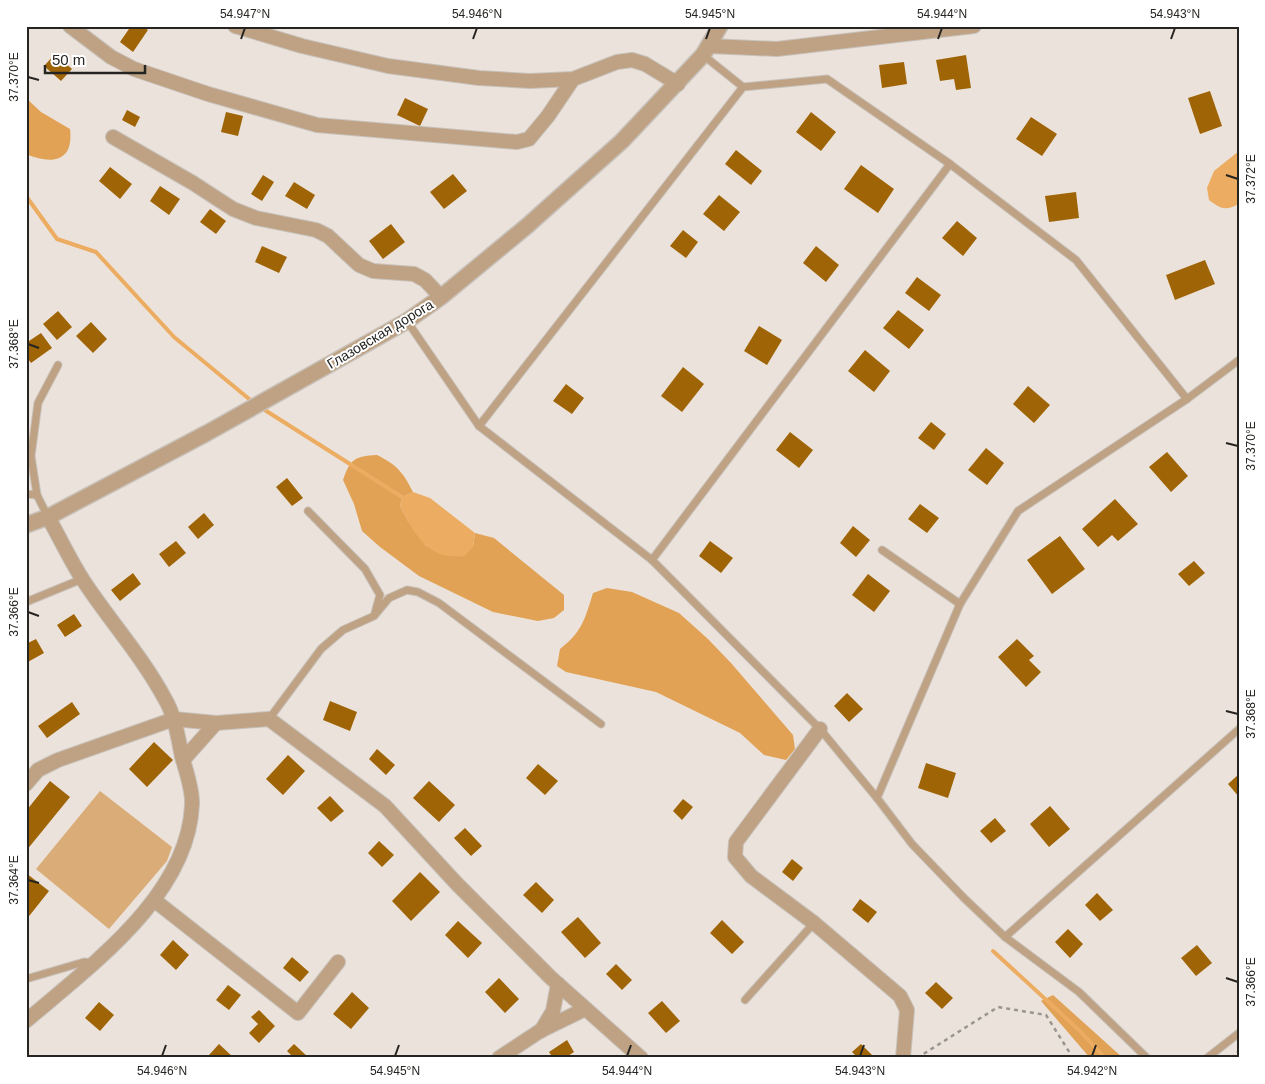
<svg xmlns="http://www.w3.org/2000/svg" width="1265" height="1084" viewBox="0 0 1265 1084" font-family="Helvetica,sans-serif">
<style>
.green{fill:#daac78}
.forest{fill:#e1a256}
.water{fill:#ecac61}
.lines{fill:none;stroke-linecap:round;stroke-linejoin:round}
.stream{stroke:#ecac61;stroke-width:4}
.building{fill:#9f6406}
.service-casing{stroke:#c8c1ba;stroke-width:9}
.minor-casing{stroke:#c8c1ba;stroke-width:16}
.tertiary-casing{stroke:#c8c1ba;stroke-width:18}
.path{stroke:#9a958f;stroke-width:2.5;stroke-dasharray:4 4;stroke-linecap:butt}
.service{stroke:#bea283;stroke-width:7}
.minor{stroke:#bea283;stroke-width:14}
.tertiary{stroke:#bea283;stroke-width:15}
.ticks{fill:none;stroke:#262421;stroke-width:2}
.labels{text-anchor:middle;stroke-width:4;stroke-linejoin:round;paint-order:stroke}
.street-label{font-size:14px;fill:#262421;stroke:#fff}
.neatline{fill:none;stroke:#262421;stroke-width:2}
.ticks-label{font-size:12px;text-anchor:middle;fill:#262421}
</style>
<rect width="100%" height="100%" fill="#ebe3db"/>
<path class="green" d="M 100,791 L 172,847 L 167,861 L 109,929 L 36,869 Z"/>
<g class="forest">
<path d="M 26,98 L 41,112 L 70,129 C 74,162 52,165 26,154 Z"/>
<path d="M 377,455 C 397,465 403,472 413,492 L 402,497 L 400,506 L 408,521 L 426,546 L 473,547 L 475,533 L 494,538 L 564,595 L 564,610 L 554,618 L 538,621 L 493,612 L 419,576 L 380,547 L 362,531 L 354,504 L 343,480 C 350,460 354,456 377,455 Z"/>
<path d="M 607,588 L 632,592 L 679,613 L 708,639 L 731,663 L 793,735 L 795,749 L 786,760 L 764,755 L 740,733 L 656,692 L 566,672 L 557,666 L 560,649 C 582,632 585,619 593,593 Z"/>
<path d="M 1053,995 L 1123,1058 L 1090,1058 L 1041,1001 Z"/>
</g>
<g class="water">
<path d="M 1239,151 L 1239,204 C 1225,211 1221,209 1209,200 L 1207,188 L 1214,171 Z"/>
<path d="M 413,492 L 430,498 L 475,533 L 473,547 L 463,557 C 457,556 449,557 443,555 C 421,549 410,525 400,506 L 402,497 Z"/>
</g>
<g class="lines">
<g class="stream">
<path d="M 26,196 L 57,239 L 96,252 L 174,337 L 254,403"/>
<path d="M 260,407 L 402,497"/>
<path d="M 993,951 L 1080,1031 L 1105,1058"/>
</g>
</g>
<g class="building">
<path d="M 131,26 L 142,26 L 148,30 L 133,52 L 120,42 Z"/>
<path d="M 55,54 L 72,69 L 61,81 L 44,66 Z"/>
<path d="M 966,55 L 971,88 L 956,90 L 954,79 L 940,81 L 936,60 Z"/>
<path d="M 904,62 L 907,84 L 882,88 L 879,65 Z"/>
<path d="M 1210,91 L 1222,126 L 1200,134 L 1188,98 Z"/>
<path d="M 405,98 L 428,109 L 420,126 L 397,115 Z"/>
<path d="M 127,110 L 140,117 L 135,127 L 122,120 Z"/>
<path d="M 226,112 L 243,116 L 238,136 L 221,132 Z"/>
<path d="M 811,112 L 836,132 L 821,151 L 796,132 Z"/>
<path d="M 1031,117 L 1057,134 L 1042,156 L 1016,139 Z"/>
<path d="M 736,150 L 762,171 L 751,185 L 725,164 Z"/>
<path d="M 861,165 L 894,189 L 878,213 L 844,189 Z"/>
<path d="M 110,167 L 132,184 L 120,199 L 99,181 Z"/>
<path d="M 453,174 L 467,191 L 444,209 L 430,192 Z"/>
<path d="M 263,175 L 274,182 L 262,201 L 251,194 Z"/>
<path d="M 294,182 L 315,195 L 307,209 L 285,196 Z"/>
<path d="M 160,186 L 180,199 L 169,215 L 150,201 Z"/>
<path d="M 1076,192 L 1079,218 L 1049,222 L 1045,196 Z"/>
<path d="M 719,195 L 740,212 L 724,231 L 703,214 Z"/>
<path d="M 210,209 L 226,221 L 216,234 L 200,222 Z"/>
<path d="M 957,221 L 977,238 L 963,256 L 942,238 Z"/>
<path d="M 391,224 L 405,242 L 383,259 L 369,241 Z"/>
<path d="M 683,230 L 698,242 L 686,258 L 670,246 Z"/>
<path d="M 262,246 L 287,257 L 279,273 L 255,262 Z"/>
<path d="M 816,246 L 839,265 L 826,282 L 803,263 Z"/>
<path d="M 1205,260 L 1215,284 L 1175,300 L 1166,275 Z"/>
<path d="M 917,277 L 941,295 L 929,311 L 905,293 Z"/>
<path d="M 898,310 L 924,330 L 909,349 L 883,328 Z"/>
<path d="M 58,311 L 72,327 L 57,340 L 43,324 Z"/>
<path d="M 91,322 L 107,339 L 93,353 L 76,336 Z"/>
<path d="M 759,326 L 782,340 L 767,365 L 744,351 Z"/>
<path d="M 41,333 L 52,348 L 31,363 L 26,356 L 26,343 Z"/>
<path d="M 865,350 L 890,371 L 874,392 L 848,371 Z"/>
<path d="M 683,367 L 704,384 L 682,412 L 661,396 Z"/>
<path d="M 566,384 L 584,398 L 572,414 L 553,401 Z"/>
<path d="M 1028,386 L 1050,405 L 1034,423 L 1013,404 Z"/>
<path d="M 931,422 L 946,434 L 934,450 L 918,438 Z"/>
<path d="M 790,432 L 813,450 L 799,468 L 776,450 Z"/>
<path d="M 986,448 L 1004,463 L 987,485 L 968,470 Z"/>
<path d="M 1167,452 L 1188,476 L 1171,492 L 1149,467 Z"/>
<path d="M 287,478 L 303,498 L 292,506 L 276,487 Z"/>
<path d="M 1115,499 L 1138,524 L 1118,541 L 1112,535 L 1098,547 L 1082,529 Z"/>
<path d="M 920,504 L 939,518 L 927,533 L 908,519 Z"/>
<path d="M 204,513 L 214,525 L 198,539 L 188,527 Z"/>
<path d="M 853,526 L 870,540 L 856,557 L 840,543 Z"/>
<path d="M 1060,536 L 1085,569 L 1052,594 L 1027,560 Z"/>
<path d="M 176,541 L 186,553 L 169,567 L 159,554 Z"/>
<path d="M 710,541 L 733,558 L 721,573 L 699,556 Z"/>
<path d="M 1194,561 L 1205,573 L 1189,586 L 1178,574 Z"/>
<path d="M 133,573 L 141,584 L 120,601 L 111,590 Z"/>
<path d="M 868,574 L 890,591 L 874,612 L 852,595 Z"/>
<path d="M 74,614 L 82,626 L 65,637 L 57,625 Z"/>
<path d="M 36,639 L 44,653 L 26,663 L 26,644 Z"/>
<path d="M 1017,639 L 1034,656 L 1029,660 L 1041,672 L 1026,687 L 998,657 Z"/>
<path d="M 847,693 L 863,709 L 849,722 L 834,706 Z"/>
<path d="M 330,701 L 357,712 L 350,731 L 323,720 Z"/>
<path d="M 72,702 L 80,714 L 47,738 L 38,726 Z"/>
<path d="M 154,742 L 173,760 L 147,787 L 129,769 Z"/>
<path d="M 377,749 L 395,765 L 386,775 L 369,759 Z"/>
<path d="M 288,755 L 305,771 L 283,795 L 266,779 Z"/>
<path d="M 926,763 L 956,773 L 948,798 L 918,788 Z"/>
<path d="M 538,764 L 558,781 L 545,795 L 526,778 Z"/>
<path d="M 1239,774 L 1239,797 L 1228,784 Z"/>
<path d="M 50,781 L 70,797 L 26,851 L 26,811 Z"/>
<path d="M 429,781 L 455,805 L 439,822 L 413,798 Z"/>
<path d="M 330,796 L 344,811 L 331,822 L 317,808 Z"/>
<path d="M 683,799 L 693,807 L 682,820 L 673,811 Z"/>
<path d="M 1050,806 L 1070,829 L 1049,847 L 1030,824 Z"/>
<path d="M 995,818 L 1006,831 L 991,843 L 980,831 Z"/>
<path d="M 465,828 L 482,846 L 471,856 L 454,838 Z"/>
<path d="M 379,841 L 394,855 L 382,867 L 368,853 Z"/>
<path d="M 792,859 L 803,868 L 793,881 L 782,872 Z"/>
<path d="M 420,872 L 440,892 L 411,921 L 392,901 Z"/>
<path d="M 26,873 L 49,891 L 26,920 Z"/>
<path d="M 536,882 L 554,900 L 542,913 L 523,895 Z"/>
<path d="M 1097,893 L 1113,910 L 1100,921 L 1085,905 Z"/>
<path d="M 860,899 L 877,912 L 868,923 L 852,910 Z"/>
<path d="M 578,917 L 601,943 L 585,958 L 561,932 Z"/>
<path d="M 722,920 L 744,942 L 732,954 L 710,933 Z"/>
<path d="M 458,921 L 482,943 L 468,958 L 445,935 Z"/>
<path d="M 1068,929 L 1083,944 L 1070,958 L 1055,942 Z"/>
<path d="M 173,940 L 189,955 L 176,970 L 160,955 Z"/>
<path d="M 1197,945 L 1212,963 L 1196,976 L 1181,958 Z"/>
<path d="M 292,957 L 309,972 L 300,982 L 283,968 Z"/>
<path d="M 616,964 L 632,980 L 622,990 L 606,974 Z"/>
<path d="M 499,978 L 519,999 L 505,1013 L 485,992 Z"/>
<path d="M 936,982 L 953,998 L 942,1009 L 925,993 Z"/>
<path d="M 228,985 L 241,995 L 229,1010 L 216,1000 Z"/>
<path d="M 352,992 L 369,1008 L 351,1029 L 333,1014 Z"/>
<path d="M 662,1001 L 680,1021 L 666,1033 L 648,1013 Z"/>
<path d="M 99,1002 L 114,1015 L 100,1031 L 85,1018 Z"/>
<path d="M 259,1010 L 275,1026 L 259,1043 L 249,1033 L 258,1024 L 251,1017 Z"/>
<path d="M 567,1040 L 574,1052 L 565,1058 L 553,1058 L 549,1052 Z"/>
<path d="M 219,1044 L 234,1058 L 212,1058 L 209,1055 Z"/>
<path d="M 294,1044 L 309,1058 L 294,1058 L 287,1051 Z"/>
<path d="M 861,1044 L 875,1058 L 858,1058 L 852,1052 Z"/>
</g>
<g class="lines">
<g class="service-casing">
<g id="service">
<path d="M 703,55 L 743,87"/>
<path d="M 407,321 L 479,426 L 652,560 L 820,729 L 877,798 L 912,844 L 964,898 L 1005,937"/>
<path d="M 479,426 L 743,87 L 827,79 L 950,164 L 1076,260 L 1187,399"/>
<path d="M 26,494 L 37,495"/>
<path d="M 308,511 L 365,569 L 380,595 L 375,613"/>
<path d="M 48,517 L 37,495 L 31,456 L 38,403 L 58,365"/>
<path d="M 882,550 L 960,604"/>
<path d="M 652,560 L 950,164"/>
<path d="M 26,602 L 82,579"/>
<path d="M 269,719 L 321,649 L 343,630 L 374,616 L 389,598 L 407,590 L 418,592 L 439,603 L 601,724"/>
<path d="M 877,798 L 960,604 L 1018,511 L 1187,399 L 1239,360"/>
<path d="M 26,979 L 84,962 L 93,963"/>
<path d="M 745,1000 L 814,923"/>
<path d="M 1147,1058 L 1079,992 L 1005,937 L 1239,729"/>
<path d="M 1207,1058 L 1239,1033"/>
</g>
</g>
<g class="minor-casing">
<g id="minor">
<path d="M 70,26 L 111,57 L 134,69 L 208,94 L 317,125 L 517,142 L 529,139 L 548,116 L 573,79"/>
<path d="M 235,26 L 302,46 L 388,66 L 479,78 L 530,81 L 573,79 L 617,62 L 632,60 L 645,64 L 678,84"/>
<path d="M 709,46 L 777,49 L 974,26"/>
<path d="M 113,137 L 193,183 L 233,209 L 256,218 L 316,230 L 328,236 L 359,265 L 373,271 L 414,274 L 425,280 L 441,297"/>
<path d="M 820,729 L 736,842 L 735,857 L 751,876 L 814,923 L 900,996 L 907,1010 L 903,1058"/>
<path d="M 183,760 L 216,723"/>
<path d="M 26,784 L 38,770 L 58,760 L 174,719 L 216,723 L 269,719 L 385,806 L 457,884 L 550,977 L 641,1058"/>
<path d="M 154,900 L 298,1013 L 338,962"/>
<path d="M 26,1021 C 90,966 188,896 192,805 C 193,791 186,770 182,757 C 178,737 175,716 165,699 C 142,656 109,620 83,580 C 70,560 60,538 48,517"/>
<path d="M 541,1031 L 553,1011 L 558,984"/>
<path d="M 499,1058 L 540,1031 L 585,1009"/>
</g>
</g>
<g class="tertiary-casing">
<path id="tertiary" d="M 26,525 L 48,517 L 207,433 L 407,321 L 441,297 L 527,226 L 622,141 L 703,55 L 720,26"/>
</g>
<g class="path">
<path d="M 917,1058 L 998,1007 L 1046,1015 L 1073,1058"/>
<path d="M 1231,1058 L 1239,1051"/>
</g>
<use href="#service" class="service"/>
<use href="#minor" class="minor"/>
<use href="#tertiary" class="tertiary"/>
</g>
<path class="ticks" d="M 241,39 L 245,28M 473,39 L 477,28M 706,39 L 710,28M 938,39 L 942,28M 1171,39 L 1175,28M 28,77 L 39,80M 1226,175 L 1238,179M 28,344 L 39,348M 1226,443 L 1238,446M 28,612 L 39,616M 1226,711 L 1238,714M 28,880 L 39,883M 1226,978 L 1238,982M 162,1056 L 166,1045M 395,1056 L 399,1045M 627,1056 L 631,1045M 860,1056 L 864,1045M 1092,1056 L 1096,1045"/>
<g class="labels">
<g class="street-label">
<text transform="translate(380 334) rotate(-31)" y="5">Глазовская дорога</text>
</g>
</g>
<rect width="1265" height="1084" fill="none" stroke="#ffffff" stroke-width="55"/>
<path d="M45 65v8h100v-8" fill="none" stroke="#262421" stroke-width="2.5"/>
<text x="52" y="65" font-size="15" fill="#262421" stroke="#ffffff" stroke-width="4" paint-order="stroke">50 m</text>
<rect x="28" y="28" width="1210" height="1028" class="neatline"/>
<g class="ticks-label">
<text x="245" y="18">54.947°N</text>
<text x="477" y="18">54.946°N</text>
<text x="710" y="18">54.945°N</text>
<text x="942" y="18">54.944°N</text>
<text x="1175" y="18">54.943°N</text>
<text transform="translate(14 77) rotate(-90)" y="4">37.370°E</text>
<text transform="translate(1251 179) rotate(-90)" y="4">37.372°E</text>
<text transform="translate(14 344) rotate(-90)" y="4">37.368°E</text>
<text transform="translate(1251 446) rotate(-90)" y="4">37.370°E</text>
<text transform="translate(14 612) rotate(-90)" y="4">37.366°E</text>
<text transform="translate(1251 714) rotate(-90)" y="4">37.368°E</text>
<text transform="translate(14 880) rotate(-90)" y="4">37.364°E</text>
<text transform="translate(1251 982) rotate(-90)" y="4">37.366°E</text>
<text x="162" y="1075">54.946°N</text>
<text x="395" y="1075">54.945°N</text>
<text x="627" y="1075">54.944°N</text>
<text x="860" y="1075">54.943°N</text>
<text x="1092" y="1075">54.942°N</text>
</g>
</svg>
